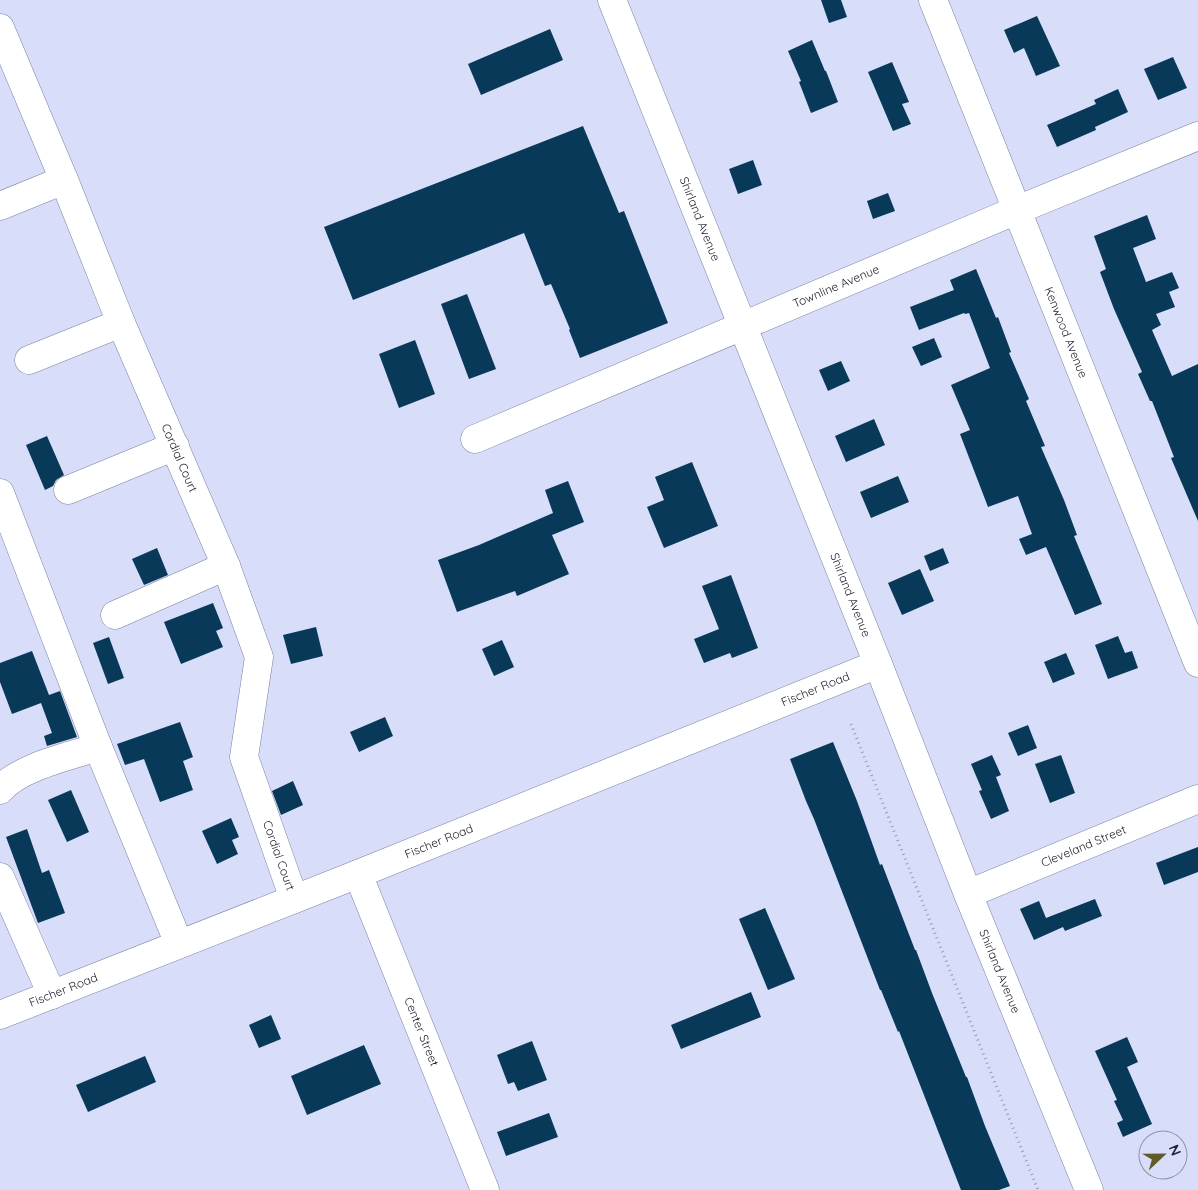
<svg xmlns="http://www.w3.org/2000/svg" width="1198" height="1190" viewBox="0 0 1198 1190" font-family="Quicksand,sans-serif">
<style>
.building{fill:#093958}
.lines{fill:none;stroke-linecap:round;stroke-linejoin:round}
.minor-casing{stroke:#7d82a2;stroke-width:29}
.path{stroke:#999db4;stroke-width:3;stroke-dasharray:1 4;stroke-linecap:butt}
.minor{stroke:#fff;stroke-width:28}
.labels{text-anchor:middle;stroke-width:5;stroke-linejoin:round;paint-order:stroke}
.street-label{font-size:12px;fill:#222431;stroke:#d8ddf9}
</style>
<rect width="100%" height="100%" fill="#d8ddf9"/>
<g class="building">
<path d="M 821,0 L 841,0 L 847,17 L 829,23 Z"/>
<path d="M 1037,16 L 1060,66 L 1036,76 L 1024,48 L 1014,53 L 1004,30 Z"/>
<path d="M 550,29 L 563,60 L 481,95 L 468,64 Z"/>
<path d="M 812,40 L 825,71 L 826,71 L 838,102 L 811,113 L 799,82 L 801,81 L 788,51 Z"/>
<path d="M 1173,57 L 1187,88 L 1158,100 L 1144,69 Z"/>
<path d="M 892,62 L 909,102 L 902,104 L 911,124 L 893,131 L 868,72 Z"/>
<path d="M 1118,89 L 1128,112 L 1095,127 L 1096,130 L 1057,147 L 1047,125 L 1096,104 L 1094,100 Z"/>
<path d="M 583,126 L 619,213 L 624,211 L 668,323 L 580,358 L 569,330 L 570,329 L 551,284 L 545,286 L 524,233 L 353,300 L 324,227 Z"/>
<path d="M 753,160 L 762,185 L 738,194 L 729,169 Z"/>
<path d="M 888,193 L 895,211 L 873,219 L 867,201 Z"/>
<path d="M 1147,215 L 1156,239 L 1133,248 L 1146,282 L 1172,272 L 1179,288 L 1169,292 L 1175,307 L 1156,314 L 1161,325 L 1152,330 L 1172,376 L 1198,364 L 1198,521 L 1171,458 L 1174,457 L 1152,401 L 1150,401 L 1138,374 L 1142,372 L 1114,309 L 1100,272 L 1106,269 L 1094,236 Z"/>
<path d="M 976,269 L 996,318 L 998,317 L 1011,352 L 1009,353 L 1029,399 L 1026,401 L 1045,446 L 1041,447 L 1064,500 L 1077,535 L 1074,536 L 1102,604 L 1075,615 L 1046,547 L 1026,555 L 1019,539 L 1032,534 L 1018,496 L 988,507 L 960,434 L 970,430 L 951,385 L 990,368 L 969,313 L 965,314 L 964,313 L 919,330 L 910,307 L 954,290 L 950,280 Z"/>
<path d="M 467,294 L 496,369 L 469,379 L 441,304 Z"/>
<path d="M 934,338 L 942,357 L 921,366 L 912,347 Z"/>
<path d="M 415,340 L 435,394 L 399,408 L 379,354 Z"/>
<path d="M 841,361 L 850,381 L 828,391 L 819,370 Z"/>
<path d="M 874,419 L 885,445 L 846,462 L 835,436 Z"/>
<path d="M 47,436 L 64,475 L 56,480 L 53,486 L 45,490 L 26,445 Z"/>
<path d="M 692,462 L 718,526 L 664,548 L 647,507 L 664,500 L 655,477 Z"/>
<path d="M 898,476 L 909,502 L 871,518 L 860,492 Z"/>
<path d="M 568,481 L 584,522 L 552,535 L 569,574 L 517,596 L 515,591 L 457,612 L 438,560 L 479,545 L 553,513 L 545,490 Z"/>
<path d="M 157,548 L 168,575 L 144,585 L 132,559 Z"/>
<path d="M 943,548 L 949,563 L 930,571 L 924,556 Z"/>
<path d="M 920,569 L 934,601 L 902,615 L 888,583 Z"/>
<path d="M 731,575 L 758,648 L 732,658 L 730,653 L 704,663 L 694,639 L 719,629 L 702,586 Z"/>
<path d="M 213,603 L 223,628 L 216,631 L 223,647 L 181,664 L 164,622 Z"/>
<path d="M 316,627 L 323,656 L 291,664 L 283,635 Z"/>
<path d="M 1118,636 L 1125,653 L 1132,651 L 1138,668 L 1108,679 L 1095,645 Z"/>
<path d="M 109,637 L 124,678 L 108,684 L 93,643 Z"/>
<path d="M 502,640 L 514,667 L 494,676 L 482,649 Z"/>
<path d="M 32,651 L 49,695 L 60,691 L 77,737 L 47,746 L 44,736 L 52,733 L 41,703 L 12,714 L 0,682 L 0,663 Z"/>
<path d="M 1066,653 L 1075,674 L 1053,683 L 1044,662 Z"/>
<path d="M 385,717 L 393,736 L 359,752 L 350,732 Z"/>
<path d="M 180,722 L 193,757 L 183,761 L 193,790 L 160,802 L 144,759 L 125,765 L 117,744 Z"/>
<path d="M 1028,725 L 1037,748 L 1018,756 L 1008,733 Z"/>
<path d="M 833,742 L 857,801 L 880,865 L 882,864 L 915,950 L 916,950 L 932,993 L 966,1077 L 967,1077 L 985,1126 L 1010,1186 L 999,1190 L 961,1190 L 899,1031 L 898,1032 L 881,990 L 880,990 L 814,819 L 806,801 L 790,759 Z"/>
<path d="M 992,755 L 1001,775 L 996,777 L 1009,811 L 991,819 L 979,791 L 982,790 L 971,764 Z"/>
<path d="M 1061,755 L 1075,793 L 1050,803 L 1035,764 Z"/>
<path d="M 293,781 L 303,805 L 281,815 L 272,791 Z"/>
<path d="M 71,790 L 89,832 L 67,842 L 48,800 Z"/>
<path d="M 231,818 L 239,837 L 232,840 L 238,854 L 217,864 L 202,831 Z"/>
<path d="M 27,829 L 42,873 L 49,870 L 65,913 L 38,923 L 6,837 Z"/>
<path d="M 1198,847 L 1198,872 L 1164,885 L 1156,863 Z"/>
<path d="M 1095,899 L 1102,916 L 1065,931 L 1063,927 L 1034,940 L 1020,909 L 1039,901 L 1046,918 Z"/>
<path d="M 765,908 L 795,979 L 768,990 L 739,919 Z"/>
<path d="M 751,992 L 761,1017 L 681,1049 L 671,1025 Z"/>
<path d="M 271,1015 L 281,1039 L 259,1048 L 249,1025 Z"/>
<path d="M 1127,1037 L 1138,1062 L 1127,1067 L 1152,1124 L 1123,1137 L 1117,1123 L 1123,1120 L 1114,1101 L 1117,1100 L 1095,1051 Z"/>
<path d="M 532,1041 L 547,1080 L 518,1091 L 514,1082 L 508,1084 L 497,1055 Z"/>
<path d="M 364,1045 L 381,1084 L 307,1115 L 291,1076 Z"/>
<path d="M 145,1056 L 156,1082 L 88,1112 L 76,1085 Z"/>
<path d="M 549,1113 L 558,1137 L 506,1156 L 497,1132 Z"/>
</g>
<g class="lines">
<g class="minor-casing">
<g id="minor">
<path id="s1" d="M 612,0 L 878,664 L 968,894 L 1089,1190"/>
<path id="s2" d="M 933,0 L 1198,663"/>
<path id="s3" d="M 0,28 L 64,180 L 121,323 L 226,566 L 259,657 L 244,757 L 294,899"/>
<path d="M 0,206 L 64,180"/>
<path d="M 29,360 L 121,323"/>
<path id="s4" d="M 475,439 L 1017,210 L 1198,136"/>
<path d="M 68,490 L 175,446"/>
<path d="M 0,493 L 98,747 L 179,944"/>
<path d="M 115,615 L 226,566"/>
<path d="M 0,790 C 19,767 70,756 98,747"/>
<path id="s5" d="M 358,874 L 485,1190"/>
<path d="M 0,877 L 52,995"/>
<path id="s6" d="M 968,894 L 1198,799"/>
<path id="s7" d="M 0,1015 L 358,874 L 878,664"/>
</g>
</g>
<path class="path" d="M 851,724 L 1038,1190"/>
<use href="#minor" class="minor"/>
</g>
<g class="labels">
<g class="street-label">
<text dy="4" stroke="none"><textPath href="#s1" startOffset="236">Shirland Avenue</textPath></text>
<text dy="4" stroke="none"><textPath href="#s4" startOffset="392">Townline Avenue</textPath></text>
<text dy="4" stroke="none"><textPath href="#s2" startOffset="358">Kenwood Avenue</textPath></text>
<text dy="4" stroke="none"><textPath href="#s3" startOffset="466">Cordial Court</textPath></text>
<text dy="4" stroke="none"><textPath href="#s1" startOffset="641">Shirland Avenue</textPath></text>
<text dy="4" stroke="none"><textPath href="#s7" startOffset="878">Fischer Road</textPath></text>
<text dy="4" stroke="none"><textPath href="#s7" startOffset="472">Fischer Road</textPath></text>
<text dy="4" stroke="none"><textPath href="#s6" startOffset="125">Cleveland Street</textPath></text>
<text dy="4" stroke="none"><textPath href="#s3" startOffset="886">Cordial Court</textPath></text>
<text dy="4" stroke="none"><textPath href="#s1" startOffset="1046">Shirland Avenue</textPath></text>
<text dy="4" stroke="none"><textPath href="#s7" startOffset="68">Fischer Road</textPath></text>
<text dy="4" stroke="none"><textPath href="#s5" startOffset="170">Center Street</textPath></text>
</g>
</g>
<g transform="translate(1163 1155) rotate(68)"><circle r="24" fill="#d8ddf9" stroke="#8f93a9"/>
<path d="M0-4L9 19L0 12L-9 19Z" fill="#615b28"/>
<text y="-8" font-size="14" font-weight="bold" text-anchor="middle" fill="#222431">N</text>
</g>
</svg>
